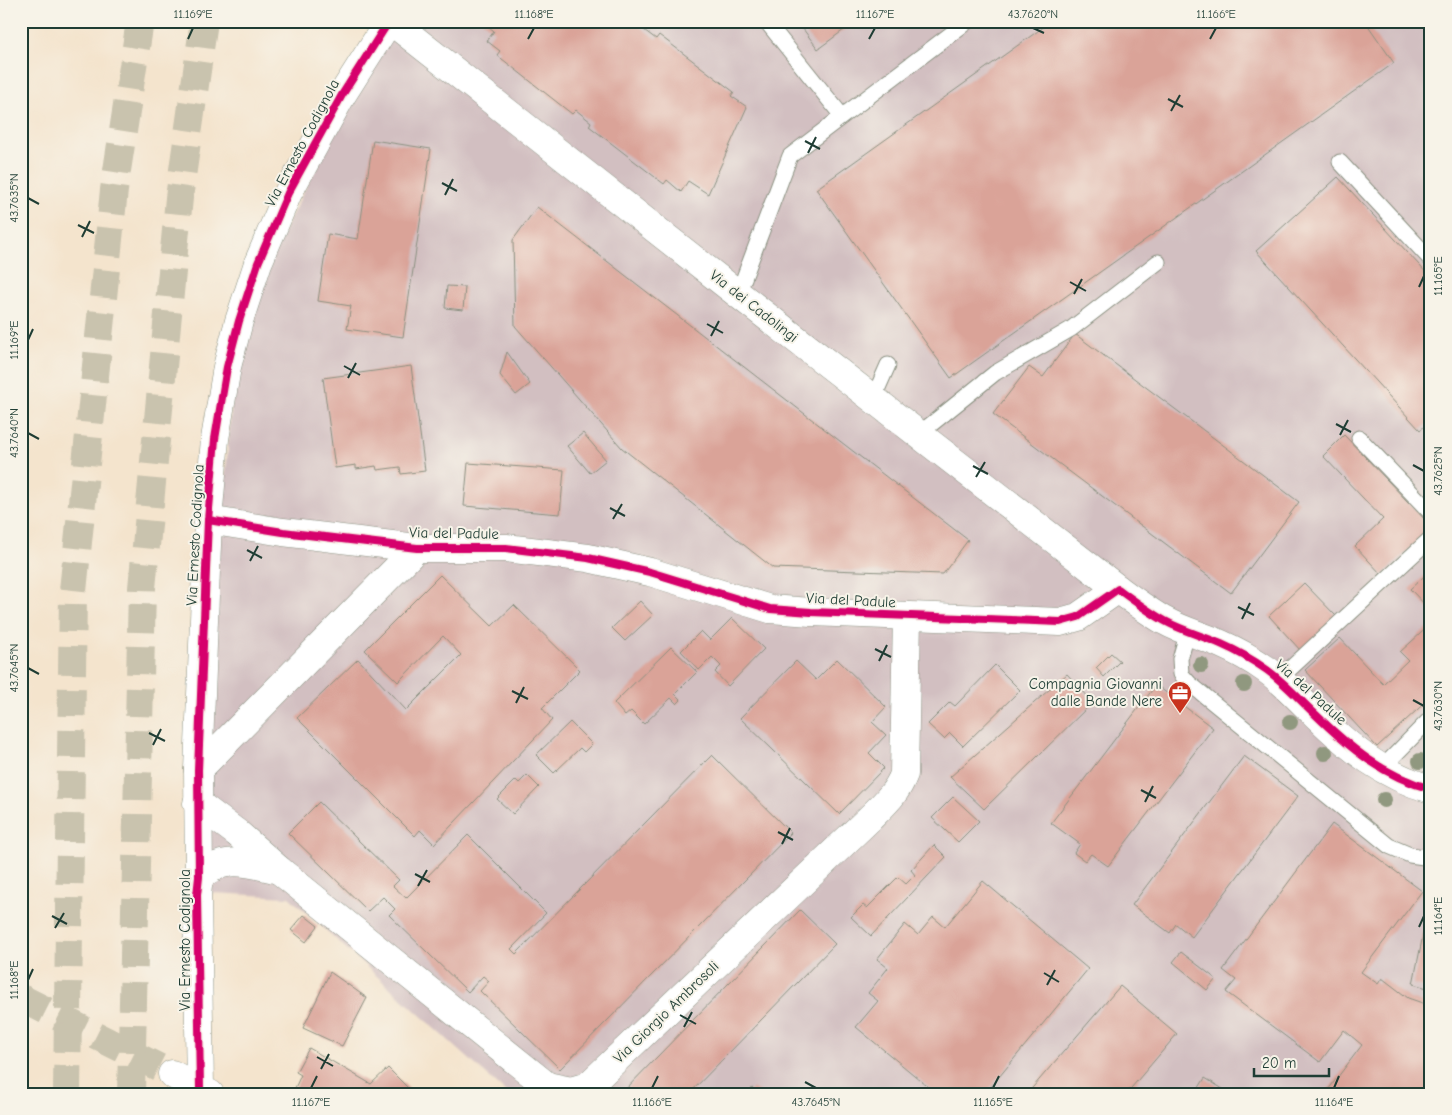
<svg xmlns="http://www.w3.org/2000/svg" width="1452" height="1115" viewBox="0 0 1452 1115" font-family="'Comic Neue',sans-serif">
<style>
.industrial{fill:#d2bfc1}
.building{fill:#daa398}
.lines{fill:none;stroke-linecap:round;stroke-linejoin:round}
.secondary-tunnel{stroke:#c9c3ae;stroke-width:28;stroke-dasharray:28 14;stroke-linecap:butt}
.motorway-tunnel{stroke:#c9c3ae;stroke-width:28;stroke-dasharray:28 14;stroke-linecap:butt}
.service-casing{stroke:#8a9080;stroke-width:17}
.minor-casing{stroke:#8a9080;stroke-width:29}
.secondary-casing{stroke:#8a9080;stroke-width:29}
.service{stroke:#fff;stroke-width:15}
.minor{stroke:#fff;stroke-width:28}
.secondary{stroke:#fff;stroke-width:28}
.cycleway-casing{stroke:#f7f3e8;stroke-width:11}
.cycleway{stroke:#d6006c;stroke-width:8}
.tree{fill:#90987f}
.ticks{fill:none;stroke:#1f3d34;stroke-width:2}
.labels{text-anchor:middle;stroke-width:4;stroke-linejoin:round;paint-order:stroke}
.street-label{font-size:15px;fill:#1f3d34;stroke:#f7f3e8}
.poi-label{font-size:15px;fill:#1f3d34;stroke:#f7f3e8;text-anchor:end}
.neatline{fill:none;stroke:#1f3d34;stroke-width:2}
.ticks-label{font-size:12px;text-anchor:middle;fill:#1f3d34}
</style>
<rect width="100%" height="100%" fill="#f7f3e8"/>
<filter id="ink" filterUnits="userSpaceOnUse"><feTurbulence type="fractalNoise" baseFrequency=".02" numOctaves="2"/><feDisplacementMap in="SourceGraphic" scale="10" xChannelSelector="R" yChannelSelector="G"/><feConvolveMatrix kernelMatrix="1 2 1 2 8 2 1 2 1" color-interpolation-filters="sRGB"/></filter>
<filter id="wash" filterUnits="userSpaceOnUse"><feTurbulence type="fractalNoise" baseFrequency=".0096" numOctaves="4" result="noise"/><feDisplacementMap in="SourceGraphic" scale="20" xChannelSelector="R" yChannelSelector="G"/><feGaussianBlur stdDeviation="1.12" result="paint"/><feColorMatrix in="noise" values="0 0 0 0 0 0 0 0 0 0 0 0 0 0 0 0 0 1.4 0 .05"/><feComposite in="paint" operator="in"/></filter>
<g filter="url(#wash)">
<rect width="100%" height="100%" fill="#f4e4cd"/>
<path class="industrial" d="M 389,21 L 1431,21 L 1431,1094 L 508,1094 L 289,897 L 213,893 L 199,877 L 197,803 L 239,321 Z"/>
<g id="blocks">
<g class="building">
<path d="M 482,21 L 641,21 L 642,22 L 640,27 L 656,39 L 659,35 L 734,92 L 731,96 L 747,107 L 708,194 L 688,181 L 681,192 L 667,180 L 664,184 L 589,126 L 591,122 L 576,110 L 572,114 L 497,55 L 500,51 L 487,41 L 494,31 Z"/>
<path d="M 797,21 L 856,21 L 818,49 Z"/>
<path d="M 1052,21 L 1365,21 L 1394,63 L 951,378 L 816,189 Z"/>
<path d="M 373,140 L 431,149 L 403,337 L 347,329 L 351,306 L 318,301 L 328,234 L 358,239 Z"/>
<path d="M 1338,177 L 1431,278 L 1431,421 L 1420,430 L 1256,251 Z"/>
<path d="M 537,207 L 968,540 L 943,574 L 773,568 L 622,448 L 515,326 L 513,240 Z"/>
<path d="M 447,286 L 465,287 L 463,310 L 445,308 Z"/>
<path d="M 1075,334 L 1299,502 L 1231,593 L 993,414 L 1029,367 L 1043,377 Z"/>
<path d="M 507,352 L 530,384 L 516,395 L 500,375 Z"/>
<path d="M 411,366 L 425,471 L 401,474 L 400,467 L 377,470 L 376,466 L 356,469 L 356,465 L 335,468 L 323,378 Z"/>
<path d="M 583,433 L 606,460 L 590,473 L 567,446 Z"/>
<path d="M 1344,435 L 1431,526 L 1431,528 L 1382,575 L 1355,546 L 1383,519 L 1323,456 Z"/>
<path d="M 468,463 L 564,470 L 560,514 L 464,506 Z"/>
<path d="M 1431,570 L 1431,611 L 1410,589 Z"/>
<path d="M 440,575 L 492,626 L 514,605 L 580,670 L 542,708 L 552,720 L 434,844 L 420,830 L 415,836 L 297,718 L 358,659 L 406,710 L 461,655 L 443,636 L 398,682 L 365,650 Z"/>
<path d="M 1304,583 L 1337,617 L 1301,651 L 1269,616 Z"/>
<path d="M 640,601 L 653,615 L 625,641 L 612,628 Z"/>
<path d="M 732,618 L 764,649 L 728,686 L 715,672 L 721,666 L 712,657 L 699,670 L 681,651 L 701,631 L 710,640 Z"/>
<path d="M 1431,624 L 1431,697 L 1377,747 L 1305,670 L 1340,638 L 1383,684 L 1408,660 L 1400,652 Z"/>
<path d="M 671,647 L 697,672 L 675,694 L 681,700 L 677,704 L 671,698 L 644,724 L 631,711 L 625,716 L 614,703 Z"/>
<path d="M 1111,653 L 1120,661 L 1104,677 L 1096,668 Z"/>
<path d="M 837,659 L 886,707 L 872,722 L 886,735 L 869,753 L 884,768 L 839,814 L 740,718 L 796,661 L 816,680 Z"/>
<path d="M 995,665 L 1020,690 L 963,746 L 950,733 L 944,739 L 928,724 L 950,702 L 955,706 Z"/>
<path d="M 1067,674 L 1093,702 L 984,809 L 950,777 Z"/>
<path d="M 1156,685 L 1213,728 L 1108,866 L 1091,854 L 1085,861 L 1074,853 L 1080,844 L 1051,823 Z"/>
<path d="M 570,722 L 592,744 L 584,752 L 580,748 L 554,773 L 536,755 Z"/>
<path d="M 712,755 L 791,833 L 560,1069 L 480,991 L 489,981 L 483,976 L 468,992 L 389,915 L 395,909 L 383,897 L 368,911 L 288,833 L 319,802 L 399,880 L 393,886 L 406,898 L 468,835 L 546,913 L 511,949 L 516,954 Z"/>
<path d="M 1244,756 L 1298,796 L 1192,937 L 1176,924 L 1170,933 L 1132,905 Z"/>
<path d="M 527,775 L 539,787 L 513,814 L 497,799 L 516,780 L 519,783 Z"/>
<path d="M 953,797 L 979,821 L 958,842 L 932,818 Z"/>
<path d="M 1332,824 L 1422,891 L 1361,972 L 1378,984 L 1382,978 L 1408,998 L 1431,1006 L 1431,1094 L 1325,1094 L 1362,1045 L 1344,1030 L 1320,1062 L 1226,992 L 1236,980 L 1223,970 Z"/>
<path d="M 934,845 L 946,857 L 871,936 L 851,917 L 863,905 L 867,908 L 898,877 L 906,884 L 915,875 L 911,870 Z"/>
<path d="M 983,881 L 1088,969 L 985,1094 L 937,1094 L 856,1027 L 878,1001 L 868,993 L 888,968 L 877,959 L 905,924 L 918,935 L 933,917 L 945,927 Z"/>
<path d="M 800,910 L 835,944 L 689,1094 L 621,1094 Z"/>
<path d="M 304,915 L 318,926 L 306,942 L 291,930 Z"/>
<path d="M 1424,930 L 1431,931 L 1431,989 L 1413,984 Z"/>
<path d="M 1181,952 L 1216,979 L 1207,990 L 1173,962 Z"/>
<path d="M 330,972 L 367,998 L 342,1046 L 303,1028 Z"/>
<path d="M 1120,986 L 1177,1034 L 1126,1094 L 1027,1094 Z"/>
<path d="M 309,1048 L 371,1084 L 388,1068 L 414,1094 L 305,1094 L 295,1088 L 301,1075 L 296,1072 Z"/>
<path d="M 1205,1078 L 1231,1094 L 1195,1094 Z"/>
<path d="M 752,1088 L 763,1094 L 749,1094 Z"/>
</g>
</g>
</g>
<g filter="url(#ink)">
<use href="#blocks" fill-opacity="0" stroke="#8a9080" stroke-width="1"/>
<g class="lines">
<path class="secondary-tunnel" d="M 21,998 L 172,1074"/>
<g class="motorway-tunnel">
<path d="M 67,1094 L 73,591 L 114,190 L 140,21"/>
<path d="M 131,1094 L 142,588 L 179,198 L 204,21"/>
</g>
<g class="service-casing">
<g id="service">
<path d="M 766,21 L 842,116"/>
<path d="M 1340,162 L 1431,260"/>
<path d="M 738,294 L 790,156 L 968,21"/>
<path d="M 873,399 L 888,365"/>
<path d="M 919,434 L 995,373 L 1071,329 L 1158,262"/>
<path d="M 1359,438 L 1431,513"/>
<path d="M 1188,631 L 1180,659 L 1181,674 L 1189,683 L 1389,846 L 1410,855 L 1431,858"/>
<path d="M 1279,679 L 1431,538"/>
<path d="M 1381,769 L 1431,718"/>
</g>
</g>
<g class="minor-casing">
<g id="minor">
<path d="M 391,21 L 738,294 L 1118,589"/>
<path d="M 208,520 L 283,532 L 417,548 L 506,548 L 588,558 L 650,572 L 770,609 L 811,612 L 1060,622 L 1078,617 L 1118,589 C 1133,600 1149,612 1165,621 C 1183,631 1203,636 1221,644 C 1237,651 1253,660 1267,670 C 1285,683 1299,699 1315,714 C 1350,748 1383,776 1431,789"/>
<path d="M 198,770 L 417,548"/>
<path d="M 197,803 L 237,833 L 279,870 L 547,1086 L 571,1091 L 588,1086 L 869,819 C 883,805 897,793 904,774 L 907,617"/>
<path d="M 199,877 C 205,873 212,867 219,865 C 237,858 261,866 279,870"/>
<path d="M 200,1089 L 197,895 L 199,877 L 198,770 L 208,520 L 215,439 L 227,367 L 239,321 L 258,263 L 288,193 L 342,95 L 389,21"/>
</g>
</g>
<g class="secondary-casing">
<path id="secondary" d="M 172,1074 L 210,1094"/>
</g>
<use href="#service" class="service"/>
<use href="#minor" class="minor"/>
<use href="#secondary" class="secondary"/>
<g class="cycleway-casing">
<g id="cycleway">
<path d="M 208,520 L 283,532 L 417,548 L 506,548 L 588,558 L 650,572 L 770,609 L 811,612 L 1060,622 L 1078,617 L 1118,589 C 1133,600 1149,612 1165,621 C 1183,631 1203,636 1221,644 C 1237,651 1253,660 1267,670 C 1285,683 1299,699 1315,714 C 1350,748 1383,776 1431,789"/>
<path d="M 200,1089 L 197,895 L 199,877 L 198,770 L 208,520 L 215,439 L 227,367 L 239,321 L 258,263 L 288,193 L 342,95 L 389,21"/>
</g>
</g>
<use href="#cycleway" class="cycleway"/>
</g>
<g class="tree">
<circle cx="1201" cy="665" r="8"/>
<circle cx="1244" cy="684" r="8"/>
<circle cx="1290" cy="722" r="8"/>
<circle cx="1325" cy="753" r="8"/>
<circle cx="1420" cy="761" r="8"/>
<circle cx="1384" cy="800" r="8"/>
</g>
</g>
<path class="ticks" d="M 1033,28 L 1044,33M 188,39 L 193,28M 528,39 L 534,28M 869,39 L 875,28M 1210,39 L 1216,28M 1168,99 L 1183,107M 1171,111 L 1180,95M 805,141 L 820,149M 808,153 L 816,137M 442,183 L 457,191M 445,195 L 453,179M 28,198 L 39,204M 78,225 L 94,233M 82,237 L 90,221M 1070,282 L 1086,291M 1419,287 L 1424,276M 1074,294 L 1082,279M 707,324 L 723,333M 711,336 L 719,321M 28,340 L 33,329M 344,366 L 360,375M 348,378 L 356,363M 1336,424 L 1351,432M 28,433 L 39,439M 1340,435 L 1348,420M 1413,465 L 1424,471M 973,466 L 988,474M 976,477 L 985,462M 610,508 L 625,516M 613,519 L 622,504M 247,550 L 262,558M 250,561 L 258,546M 1238,607 L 1254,615M 1242,619 L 1250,603M 875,649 L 891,657M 879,661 L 887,645M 28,668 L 39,674M 512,691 L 528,699M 1413,700 L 1424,706M 516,703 L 524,687M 149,733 L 165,741M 153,745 L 161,729M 1141,790 L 1156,798M 1145,802 L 1153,786M 778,832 L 793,840M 782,844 L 790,828M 415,874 L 430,882M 418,886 L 427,870M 52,916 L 67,924M 1419,927 L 1424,916M 55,928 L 64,913M 1044,973 L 1059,982M 28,980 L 33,969M 1047,985 L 1055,970M 680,1015 L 696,1024M 684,1027 L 692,1012M 317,1057 L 333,1066M 321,1069 L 329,1054M 805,1082 L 816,1088M 311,1088 L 317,1076M 652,1088 L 658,1076M 993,1088 L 999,1076M 1334,1088 L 1339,1076"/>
<defs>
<g id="office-pin" transform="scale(1.25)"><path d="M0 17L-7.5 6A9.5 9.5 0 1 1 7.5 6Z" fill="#c8321e" stroke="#f7f3e8"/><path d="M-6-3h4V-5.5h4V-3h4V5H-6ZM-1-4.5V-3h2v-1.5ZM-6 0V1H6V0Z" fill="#fff"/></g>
</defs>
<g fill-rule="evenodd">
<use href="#office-pin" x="1180" y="693"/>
</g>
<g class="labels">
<g class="street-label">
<text transform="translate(302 143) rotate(-62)" y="5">Via Ernesto Codignola</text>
<text transform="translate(754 306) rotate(38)" y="5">Via dei Cadolingi</text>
<text transform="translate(454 533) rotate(1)" y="5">Via del Padule</text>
<text transform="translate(195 535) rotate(-87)" y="5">Via Ernesto Codignola</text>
<text transform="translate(851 600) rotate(3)" y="5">Via del Padule</text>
<text transform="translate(1311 692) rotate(42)" y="5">Via del Padule</text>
<text transform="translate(185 940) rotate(-90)" y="5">Via Ernesto Codignola</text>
<text transform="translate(666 1012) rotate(-44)" y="5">Via Giorgio Ambrosoli</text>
</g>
<g class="poi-label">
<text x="1162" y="689">Compagnia Giovanni<tspan x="1162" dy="17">dalle Bande Nere</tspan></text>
</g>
</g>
<rect width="1452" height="1115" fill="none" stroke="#f7f3e8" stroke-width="55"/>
<path d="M1254 1068v8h75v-8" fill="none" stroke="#1f3d34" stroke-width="2.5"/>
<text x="1262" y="1068" font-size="15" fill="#1f3d34" stroke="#f7f3e8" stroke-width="4" paint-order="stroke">20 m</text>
<rect x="28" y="28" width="1396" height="1060" class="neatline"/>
<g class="ticks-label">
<text x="193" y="18">11.169°E</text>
<text x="534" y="18">11.168°E</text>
<text x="875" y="18">11.167°E</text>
<text x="1033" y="18">43.7620°N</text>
<text x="1216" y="18">11.166°E</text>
<text transform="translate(14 198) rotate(-90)" y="4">43.7635°N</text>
<text transform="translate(1438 276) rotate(-90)" y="4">11.165°E</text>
<text transform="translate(14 340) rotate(-90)" y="4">11.169°E</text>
<text transform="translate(14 433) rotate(-90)" y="4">43.7640°N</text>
<text transform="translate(1438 471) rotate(-90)" y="4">43.7625°N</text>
<text transform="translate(14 668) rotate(-90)" y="4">43.7645°N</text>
<text transform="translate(1438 706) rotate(-90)" y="4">43.7630°N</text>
<text transform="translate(1438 916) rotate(-90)" y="4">11.164°E</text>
<text transform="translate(14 980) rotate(-90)" y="4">11.168°E</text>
<text x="311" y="1106">11.167°E</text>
<text x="652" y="1106">11.166°E</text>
<text x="816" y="1106">43.7645°N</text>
<text x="993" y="1106">11.165°E</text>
<text x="1334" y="1106">11.164°E</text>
</g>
</svg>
